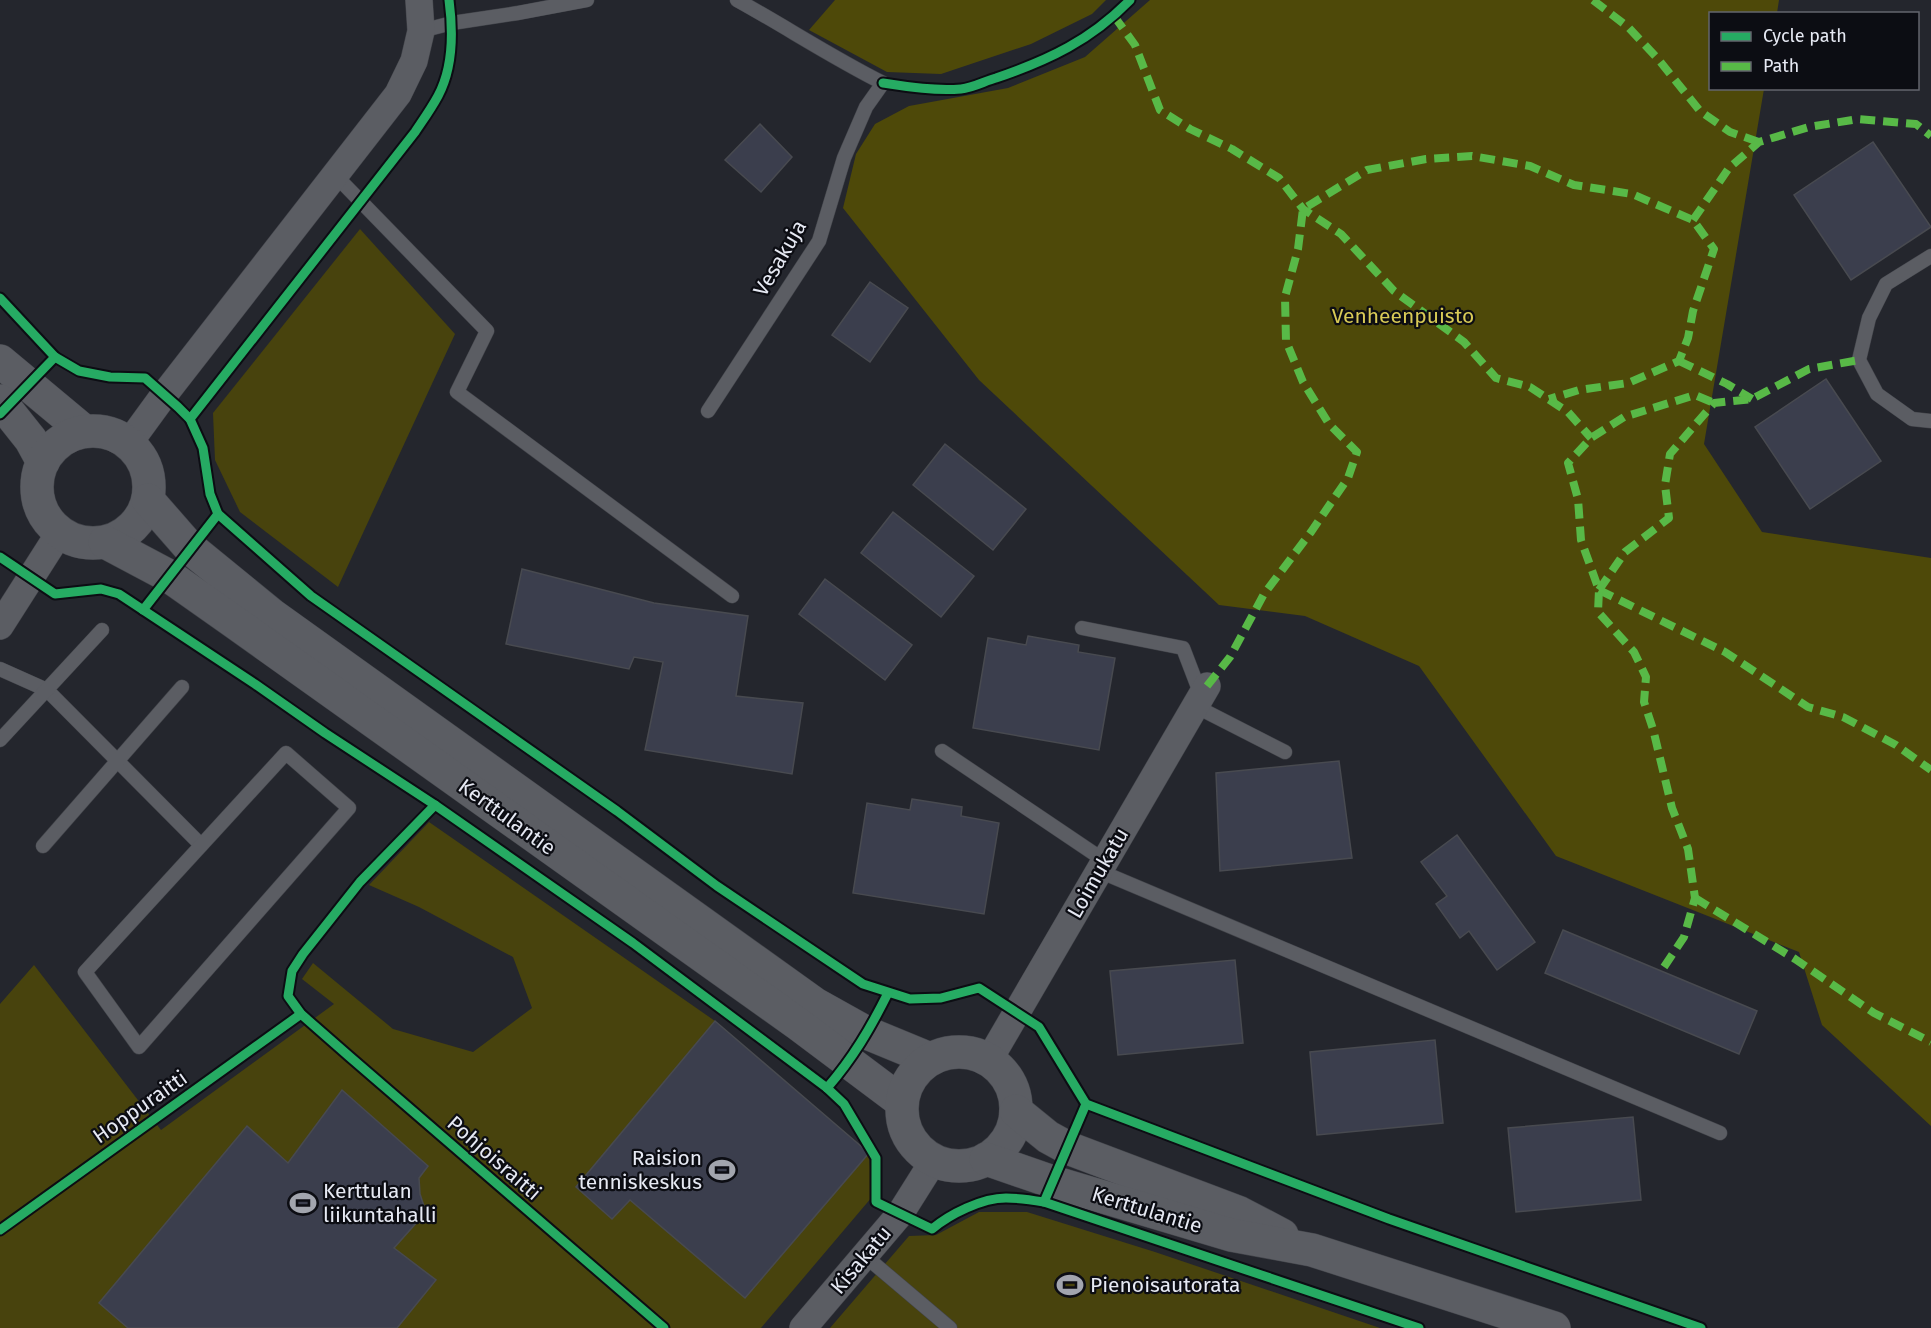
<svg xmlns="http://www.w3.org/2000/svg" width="1931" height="1328" viewBox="0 0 1931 1328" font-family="'Fira Sans',sans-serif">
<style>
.green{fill:#48430d}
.forest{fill:#4e4909}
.building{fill:#3b3e4d;stroke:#484a50;stroke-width:1.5}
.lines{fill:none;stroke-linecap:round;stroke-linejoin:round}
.lane-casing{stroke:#414349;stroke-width:15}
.street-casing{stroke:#414349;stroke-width:28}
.secondary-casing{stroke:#414349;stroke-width:34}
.lane{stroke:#5b5d63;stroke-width:14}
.street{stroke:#5b5d63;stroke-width:27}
.secondary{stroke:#5b5d63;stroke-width:33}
.quiet{stroke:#58b947;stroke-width:8;stroke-dasharray:15 8;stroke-linecap:butt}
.cycleway-casing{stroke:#0c0d13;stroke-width:13}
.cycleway{stroke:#26ab63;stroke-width:9}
.labels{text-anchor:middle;stroke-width:4.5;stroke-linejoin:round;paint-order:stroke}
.street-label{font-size:21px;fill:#e6e9f3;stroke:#0c0d13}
.park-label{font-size:21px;fill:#d8ca56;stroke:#0c0d13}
.poi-label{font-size:21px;fill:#e6e9f3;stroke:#0c0d13;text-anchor:start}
</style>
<rect width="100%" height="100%" fill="#24262d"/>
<g class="green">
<path d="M 360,229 L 455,334 L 338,587 L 240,512 L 215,460 L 213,413 Z"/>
<path d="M 429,822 L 715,1021 L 869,1153 L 872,1197 L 761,1328 L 0,1328 L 0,1004 L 34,965 L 161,1130 L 334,1004 L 302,979 L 313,963 L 393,1029 L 473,1052 L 532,1008 L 513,957 L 419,907 L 369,885 Z"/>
<path d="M 979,1212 L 1027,1212 L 1155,1252 L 1380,1328 L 830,1328 L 909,1236 L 936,1235 Z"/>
</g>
<g class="forest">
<path d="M 835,0 L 1106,0 L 1092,14 L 1031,44 L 941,74 L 887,72 L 809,30 Z"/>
<path d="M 1150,0 L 1779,0 L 1777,13 L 1710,14 L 1710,88 L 1764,89 L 1704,444 L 1762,532 L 1931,558 L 1931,1126 L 1822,1025 L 1799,952 L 1556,856 L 1419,666 L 1305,616 L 1219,605 L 979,380 L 843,208 L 856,154 L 875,124 L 909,106 L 1008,88 L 1085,57 Z"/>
</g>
<g class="building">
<path d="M 760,124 L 792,157 L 761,192 L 725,160 Z"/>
<path d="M 1873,142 L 1931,227 L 1851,280 L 1794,195 Z"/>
<path d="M 870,282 L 908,308 L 870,362 L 832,335 Z"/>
<path d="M 1826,379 L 1881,461 L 1810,509 L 1755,427 Z"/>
<path d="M 945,444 L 1026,509 L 993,550 L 913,485 Z"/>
<path d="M 893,512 L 974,576 L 941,617 L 861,553 Z"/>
<path d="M 522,569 L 654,603 L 748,616 L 736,696 L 803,703 L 792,774 L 645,750 L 663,662 L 634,657 L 629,669 L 506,644 Z"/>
<path d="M 825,579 L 912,645 L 885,680 L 799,614 Z"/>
<path d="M 1028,636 L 1079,645 L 1078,652 L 1115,658 L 1099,750 L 973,728 L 988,638 L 1026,645 Z"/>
<path d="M 1339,761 L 1352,858 L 1220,871 L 1216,773 Z"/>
<path d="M 912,799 L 962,807 L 961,816 L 999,823 L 984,914 L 853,893 L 867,803 L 910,810 Z"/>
<path d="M 1457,835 L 1535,942 L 1497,970 L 1469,931 L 1460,938 L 1436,904 L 1447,896 L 1421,862 Z"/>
<path d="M 1563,930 L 1757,1011 L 1739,1054 L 1545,973 Z"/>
<path d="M 1235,960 L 1243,1043 L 1118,1055 L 1110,971 Z"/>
<path d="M 715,1021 L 869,1153 L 745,1298 L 630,1200 L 612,1219 L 576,1187 Z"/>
<path d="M 1435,1040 L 1443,1123 L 1317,1135 L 1310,1052 Z"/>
<path d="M 342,1090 L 428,1166 L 419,1178 L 420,1194 L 426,1212 L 394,1248 L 436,1280 L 397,1328 L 128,1328 L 99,1303 L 247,1126 L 288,1163 Z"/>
<path d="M 1633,1117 L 1641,1200 L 1516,1212 L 1508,1128 Z"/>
</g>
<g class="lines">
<g class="lane-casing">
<g id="lane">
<path d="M 421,31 L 452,23 L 518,13 L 587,0"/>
<path d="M 335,175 L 487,331 L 457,392 L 732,596"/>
<path d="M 1931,256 L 1886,284 L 1869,318 L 1859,360 L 1877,394 L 1912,419 L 1931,421"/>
<path d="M 708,411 L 819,241 L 844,158 L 866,107 L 883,83 C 833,58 786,27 737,0"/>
<path d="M 1082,628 L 1183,648 L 1201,695"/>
<path d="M 0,669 L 47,690 L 201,845"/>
<path d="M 1195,706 L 1285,752"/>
<path d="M 0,740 L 102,630"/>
<path d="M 942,751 L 1105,861"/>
<path d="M 286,753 L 349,808 L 139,1047 L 85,972 Z"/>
<path d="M 43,846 L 182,687"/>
<path d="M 1099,871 L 1720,1133"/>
<path d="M 865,1256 L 950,1328"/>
</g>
</g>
<g class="street-casing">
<g id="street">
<path d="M 129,443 L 164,395 L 398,94 L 414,61 L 421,31 L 419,0"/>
<path d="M 0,626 L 60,532"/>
<path d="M 989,1060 L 1207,686"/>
<path d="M 803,1328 L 900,1214 L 934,1160"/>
</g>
</g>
<g class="secondary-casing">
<g id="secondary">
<path d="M 0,361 L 84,431"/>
<path d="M 0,401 L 31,440 L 43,462"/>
<circle cx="93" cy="487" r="56"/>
<path d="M 148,500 L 190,548 L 272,615 L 815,1004 L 867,1033 L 930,1059"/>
<path d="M 105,542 L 169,576 L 230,619 L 798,1024 L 902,1102"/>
<circle cx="959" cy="1109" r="57"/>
<path d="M 1016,1111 L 1048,1137 L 1068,1148 L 1240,1213 L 1282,1235"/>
<path d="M 986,1159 L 1053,1182 L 1231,1235 L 1312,1250 L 1554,1328"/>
</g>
</g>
<use href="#lane" class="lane"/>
<use href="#street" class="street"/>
<use href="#secondary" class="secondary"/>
<g class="quiet">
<path d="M 1593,0 L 1628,27 L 1658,59 L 1700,111 L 1730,132 L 1759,142"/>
<path d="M 1114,16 L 1135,45 L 1160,110 L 1190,129 L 1232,149 L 1279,178 L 1303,209 L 1341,234 L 1394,291 L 1464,342 L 1496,378 L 1530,387 L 1568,412 L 1591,438"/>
<path d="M 1693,220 L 1729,168 L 1759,142 L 1809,127 L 1858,119 L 1916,124 L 1931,136"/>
<path d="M 1679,361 L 1727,384 L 1752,399"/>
<path d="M 1599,590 L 1625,552 L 1669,518 L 1665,485 L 1670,454 L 1714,403 L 1752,399 L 1809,369 L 1859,360"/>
<path d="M 1599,590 L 1725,652 L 1808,707 L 1843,717 L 1896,745 L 1931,770"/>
<path d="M 1207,686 L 1230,657 L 1264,594 L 1311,532 L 1348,478 L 1357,452 L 1329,424 L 1303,382 L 1286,341 L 1285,297 L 1298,249 L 1303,209 L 1367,170 L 1426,159 L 1472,156 L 1530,166 L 1574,185 L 1632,194 L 1693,220 L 1714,249 L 1693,311 L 1688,338 L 1679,361 L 1628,383 L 1579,390 L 1549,399"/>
<path d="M 1695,898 L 1795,959 L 1874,1013 L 1931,1042"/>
<path d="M 1664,967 L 1684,937 L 1695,898 L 1688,849 L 1672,808 L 1653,729 L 1644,702 L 1646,677 L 1634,652 L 1598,612 L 1599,590 L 1581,540 L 1578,499 L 1568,463 L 1591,438 L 1624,417 L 1695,395 L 1714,403"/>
</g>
<g class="cycleway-casing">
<g id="cycleway">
<path d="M 883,83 C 909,87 934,91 961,89 C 973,88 985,81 996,78 C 1049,60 1091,40 1130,0"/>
<path d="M 0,298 L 55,357 L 79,371 L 110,377 L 145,378 L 178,407 L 190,419 L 203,448 L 210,494 L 218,514 L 311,596 L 617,811 L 717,886 L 863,984 L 910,999 L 941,998 L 979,988 L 1039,1027 L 1086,1104 L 1389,1219 L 1701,1328"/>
<path d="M 0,414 L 55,357"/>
<path d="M 190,419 L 415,132 C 423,120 431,109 438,96 C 453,68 453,30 449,0"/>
<path d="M 0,557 L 55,594 L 101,589 L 119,594 L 255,684 L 325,733 L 435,805 L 633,943 L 827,1088 L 844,1104 L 876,1158 L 876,1202 L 932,1229 C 950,1214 982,1198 1006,1198 C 1019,1198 1032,1200 1044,1202 L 1419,1328"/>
<path d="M 143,610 L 218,514"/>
<path d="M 435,805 L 360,882 L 303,954 L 292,971 L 288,996 L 301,1014 L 350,1057 L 664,1328"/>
<path d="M 827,1088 C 853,1058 870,1029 888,993"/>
<path d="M 1044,1202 L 1086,1104"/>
<path d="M 0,1230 L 301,1014"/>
</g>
</g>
<use href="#cycleway" class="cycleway"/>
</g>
<defs>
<g id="stadium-bare" transform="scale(2.07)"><path d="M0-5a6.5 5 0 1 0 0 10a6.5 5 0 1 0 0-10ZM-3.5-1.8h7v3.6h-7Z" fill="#a2a5ae" stroke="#0c0d13" stroke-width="2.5" paint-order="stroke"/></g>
</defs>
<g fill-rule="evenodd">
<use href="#stadium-bare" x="722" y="1170"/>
<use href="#stadium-bare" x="303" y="1203"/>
<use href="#stadium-bare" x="1070" y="1285"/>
</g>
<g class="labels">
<g class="street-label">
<text transform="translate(780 258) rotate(-60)" y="7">Vesakuja</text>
<text transform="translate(507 817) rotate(36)" y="7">Kerttulantie</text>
<text transform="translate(1098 873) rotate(-60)" y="7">Loimukatu</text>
<text transform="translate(140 1107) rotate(-35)" y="7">Hoppuraitti</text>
<text transform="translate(494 1158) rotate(41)" y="7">Pohjoisraitti</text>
<text transform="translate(1147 1210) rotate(17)" y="7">Kerttulantie</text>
<text transform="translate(861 1260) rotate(-50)" y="7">Kisakatu</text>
</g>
<g class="park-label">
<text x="1403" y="323">Venheenpuisto</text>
</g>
<g class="poi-label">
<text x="702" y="1165" text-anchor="end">Raision<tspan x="702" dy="24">tenniskeskus</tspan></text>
<text x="323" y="1198">Kerttulan<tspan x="323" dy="24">liikuntahalli</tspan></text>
<text x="1090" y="1292">Pienoisautorata</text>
</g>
</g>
<rect x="1709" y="12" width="210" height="78" fill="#0c0d13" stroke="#63656d" stroke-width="1.5"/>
<rect x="1721" y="32" width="30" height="9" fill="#26ab63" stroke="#63656d" stroke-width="1.5"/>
<text x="1763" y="42" font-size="18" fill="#e6e9f3">Cycle path</text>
<rect x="1721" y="62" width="30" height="9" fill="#58b947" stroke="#63656d" stroke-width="1.5"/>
<text x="1763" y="72" font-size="18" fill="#e6e9f3">Path</text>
</svg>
